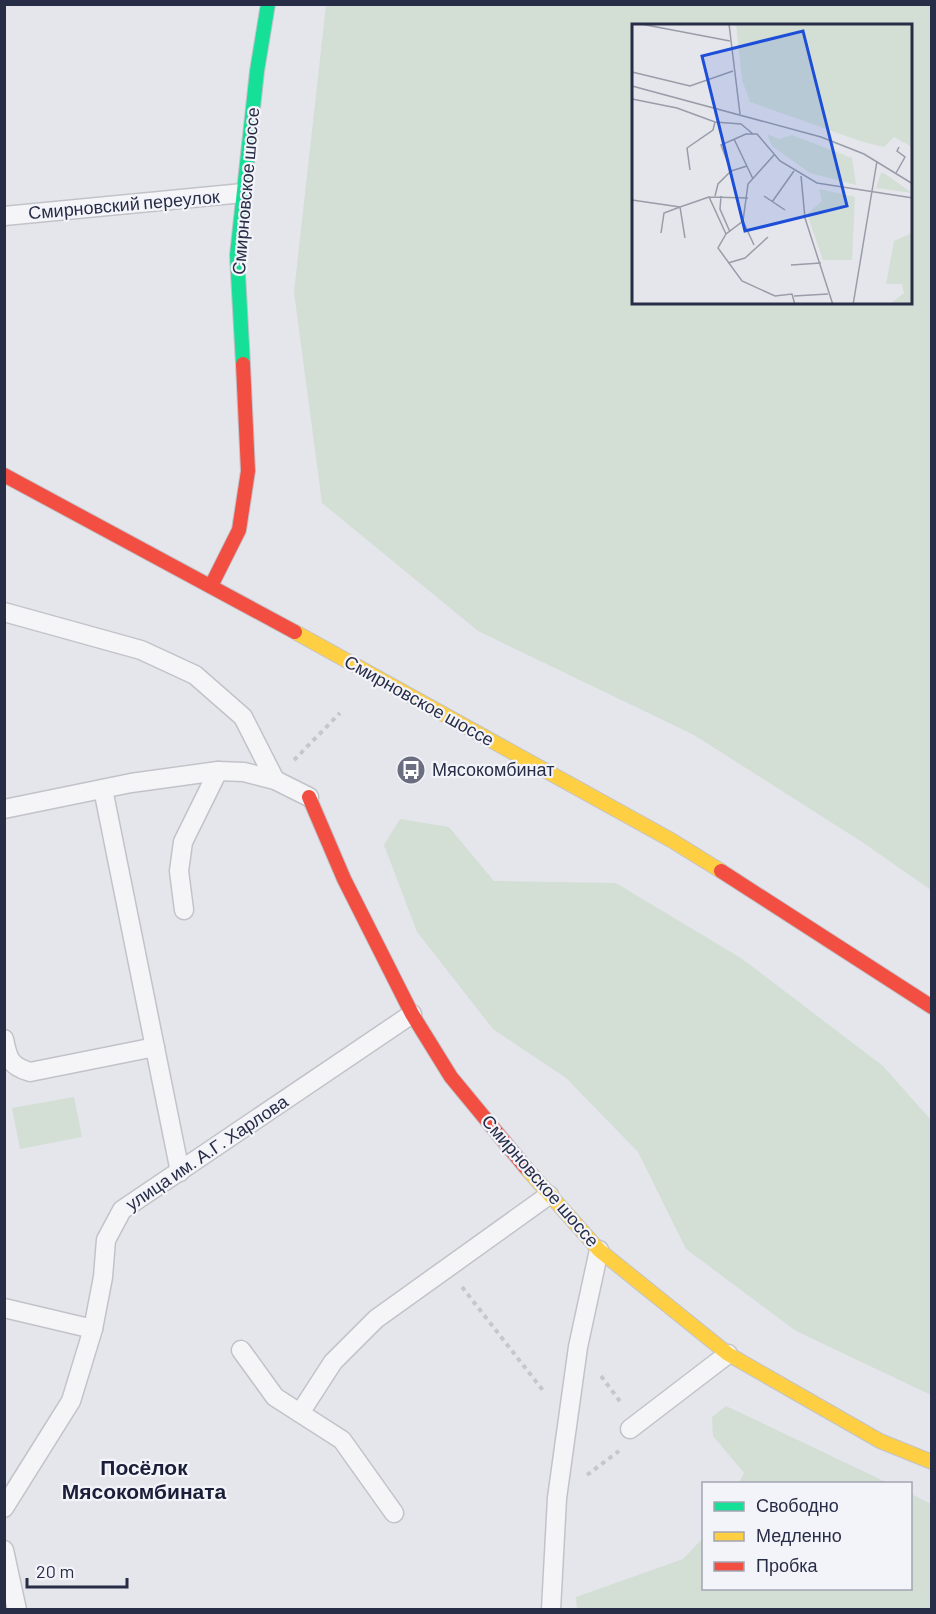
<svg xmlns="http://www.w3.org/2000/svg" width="936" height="1614" viewBox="0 0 936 1614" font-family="Barlow,sans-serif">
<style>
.green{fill:#d3ded5;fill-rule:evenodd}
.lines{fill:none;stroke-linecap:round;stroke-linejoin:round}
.lane-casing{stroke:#c2c3c9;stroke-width:21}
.fast-casing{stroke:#c2c3c9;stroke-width:16}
.slow-casing{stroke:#c2c3c9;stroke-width:16}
.jam-casing{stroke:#c2c3c9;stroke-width:16}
.path{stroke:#c6c7cd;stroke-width:4;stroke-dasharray:4.5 4.5;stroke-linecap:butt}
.lane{stroke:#f5f5f7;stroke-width:18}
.fast{stroke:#16e098;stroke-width:14}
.slow{stroke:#ffcf43;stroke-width:14}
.jam{stroke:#f24e42;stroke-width:14}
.labels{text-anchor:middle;stroke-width:4.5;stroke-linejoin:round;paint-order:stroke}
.street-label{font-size:18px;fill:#282d47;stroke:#f3f4f9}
.poi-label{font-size:18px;fill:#282d47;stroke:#f3f4f9;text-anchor:start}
.quarter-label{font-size:21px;font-weight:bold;fill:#1b1e38;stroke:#f3f4f9}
.inset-road{fill:none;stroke:#999ca9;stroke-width:1.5}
.view{fill:#1d4ed8;fill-opacity:0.15;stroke:#1d4ed8;stroke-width:3}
.inset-edge{fill:none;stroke:#282d47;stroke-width:3}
</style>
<rect width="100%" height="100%" fill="#e5e6eb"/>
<g class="green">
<path d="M 326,5 L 931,5 L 931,890 L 862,842 L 694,735 L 478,631 L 322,503 L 294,292 ZM 633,26 L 910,26 L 910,303 L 633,303 Z"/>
<path d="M 400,819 L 449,827 L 494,881 L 616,883 L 741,958 L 883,1066 L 931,1120 L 931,1395 L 796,1331 L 686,1249 L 638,1152 L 566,1078 L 493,1029 L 417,932 L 384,845 Z"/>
<path d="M 74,1097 L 82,1137 L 20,1149 L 12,1108 Z"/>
<path d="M 726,1406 L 888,1483 L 739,1483 L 744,1473 L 713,1436 L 712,1417 Z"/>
<path d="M 911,1494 L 931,1504 L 931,1609 L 577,1609 L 576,1597 L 683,1559 L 703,1538 L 704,1588 L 910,1588 Z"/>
</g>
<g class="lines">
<g class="lane-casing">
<g id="lane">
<path d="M 4,216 L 243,193"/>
<path d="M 4,612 L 141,650 L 195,675 L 243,717 L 275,780"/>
<path d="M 103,789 L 180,1172"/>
<path d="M 4,809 L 131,783 L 218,771 L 244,772 L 275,780 L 309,797"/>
<path d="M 184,910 L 179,871 L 183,842 L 218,771"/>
<path d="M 4,1039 C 8,1059 10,1066 30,1072 L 155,1047"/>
<path d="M 4,1308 L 93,1329"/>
<path d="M 241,1350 L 275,1397 L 342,1440 L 394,1513"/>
<path d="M 300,1413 L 333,1362 L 376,1319 L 549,1195"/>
<path d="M 630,1429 L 728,1354"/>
<path d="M 4,1508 L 71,1401 L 93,1329 L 103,1277 L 106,1240 L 122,1210 L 412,1014"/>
<path d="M 4,1550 L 17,1610"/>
<path d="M 551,1610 L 557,1498 L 578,1347 L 599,1250"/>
</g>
</g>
<g class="fast-casing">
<path id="fast" d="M 243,364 L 237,255 L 257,71 L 268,4"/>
</g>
<g class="slow-casing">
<g id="slow">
<path d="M 295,632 L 671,840 L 721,871"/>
<path d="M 526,1168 L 599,1250 L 728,1354 L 880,1441 L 932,1462"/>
</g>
</g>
<g class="jam-casing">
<g id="jam">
<path d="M 4,475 L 295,632"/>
<path d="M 211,586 L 239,530 L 248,471 L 243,364"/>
<path d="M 309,797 L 344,879 L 412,1014 L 451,1077 L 526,1168"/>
<path d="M 721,871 L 932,1007"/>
</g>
</g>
<g class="path">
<path d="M 294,760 L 340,713"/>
<path d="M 462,1287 L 545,1393"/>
<path d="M 601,1376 L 622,1404"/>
<path d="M 587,1475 L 619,1451"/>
</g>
<use href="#lane" class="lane"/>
<use href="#fast" class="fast"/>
<use href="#slow" class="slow"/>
<use href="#jam" class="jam"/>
</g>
<defs>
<g id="bus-disc" transform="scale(1.5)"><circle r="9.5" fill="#6a6e80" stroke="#f3f4f9"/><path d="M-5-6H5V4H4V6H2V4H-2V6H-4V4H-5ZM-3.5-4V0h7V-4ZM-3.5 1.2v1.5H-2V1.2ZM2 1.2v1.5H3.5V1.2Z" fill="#fff"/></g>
</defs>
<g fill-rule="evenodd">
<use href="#bus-disc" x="411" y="770"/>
</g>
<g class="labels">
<g class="street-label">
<text transform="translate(246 191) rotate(-85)" y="6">Смирновское шоссе</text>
<text transform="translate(124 205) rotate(-5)" y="6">Смирновский переулок</text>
<text transform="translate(419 701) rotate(29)" y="6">Смирновское шоссе</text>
<text transform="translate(207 1153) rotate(-34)" y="6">улица им. А.Г. Харлова</text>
<text transform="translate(540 1181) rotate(49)" y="6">Смирновское шоссе</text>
</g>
<g class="poi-label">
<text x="432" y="776">Мясокомбинат</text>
</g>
<g class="quarter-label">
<text x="144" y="1475">Посёлок<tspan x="144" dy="24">Мясокомбината</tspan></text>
</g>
</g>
<g transform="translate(632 24)">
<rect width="280" height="280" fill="#e5e6eb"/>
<path d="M 104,0 L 280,0 L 280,123 L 262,113 L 252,123 L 231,118 L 118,78 L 110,56 ZM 135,110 L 147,115 L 160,111 L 220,134 L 224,161 L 178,149 L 140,122 ZM 249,149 L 252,149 L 280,169 L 244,164 ZM 187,165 L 223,173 L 220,236 L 191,236 L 175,190 L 190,177 ZM 280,209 L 280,280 L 258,280 L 272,269 L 270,260 L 254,260 L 262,217 Z" fill="#d3ded5"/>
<path class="inset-road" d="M 9,0 L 98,17M 97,0 L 108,90M 0,48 L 58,62 L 101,47M 0,62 L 189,113 L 232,130 L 281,160M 0,75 L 45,84 L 83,98M 102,115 L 121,155M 142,131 L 116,160 L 111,197 L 94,210 L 86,224 L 110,257 L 143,272 L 160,270 L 163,281M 115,142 L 99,147 L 89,121 L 114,110 L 125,110 L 148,137 L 185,159 L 281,174M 58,146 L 55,124 L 81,106 L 83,98 L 109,100 L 121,110M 264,149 L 273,133 L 265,127 L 267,123M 169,152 L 173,194 L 201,281M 83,172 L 86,160 L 99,147M 89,172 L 88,185 L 98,208M 132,172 L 153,186M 77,173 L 116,174M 0,176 L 48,183 L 32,189 L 29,209M 140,178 L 162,147M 111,197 L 122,221M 53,214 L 48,183 L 77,173 L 94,210M 96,239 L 113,234 L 136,213M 159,241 L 189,239M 162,272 L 196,270M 221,281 L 245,137"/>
<path class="view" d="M 171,7 L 215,182 L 113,207 L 70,32 Z"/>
<rect width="280" height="280" class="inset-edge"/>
</g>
<rect width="936" height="1614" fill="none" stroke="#282d47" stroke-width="12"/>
<rect x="702" y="1482" width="210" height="108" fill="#f3f4f9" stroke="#a2a4b2" stroke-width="1.5"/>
<rect x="714" y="1502" width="30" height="9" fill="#16e098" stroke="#a2a4b2" stroke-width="1.5"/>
<text x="756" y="1512" font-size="18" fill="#282d47">Свободно</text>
<rect x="714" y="1532" width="30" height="9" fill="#ffcf43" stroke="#a2a4b2" stroke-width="1.5"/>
<text x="756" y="1542" font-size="18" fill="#282d47">Медленно</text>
<rect x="714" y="1562" width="30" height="9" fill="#f24e42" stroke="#a2a4b2" stroke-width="1.5"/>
<text x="756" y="1572" font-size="18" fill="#282d47">Пробка</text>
<path d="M27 1578v9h100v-9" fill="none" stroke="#282d47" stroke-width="3"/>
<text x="36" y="1578" font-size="18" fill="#282d47" stroke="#f3f4f9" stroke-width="4.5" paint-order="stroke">20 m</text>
</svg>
